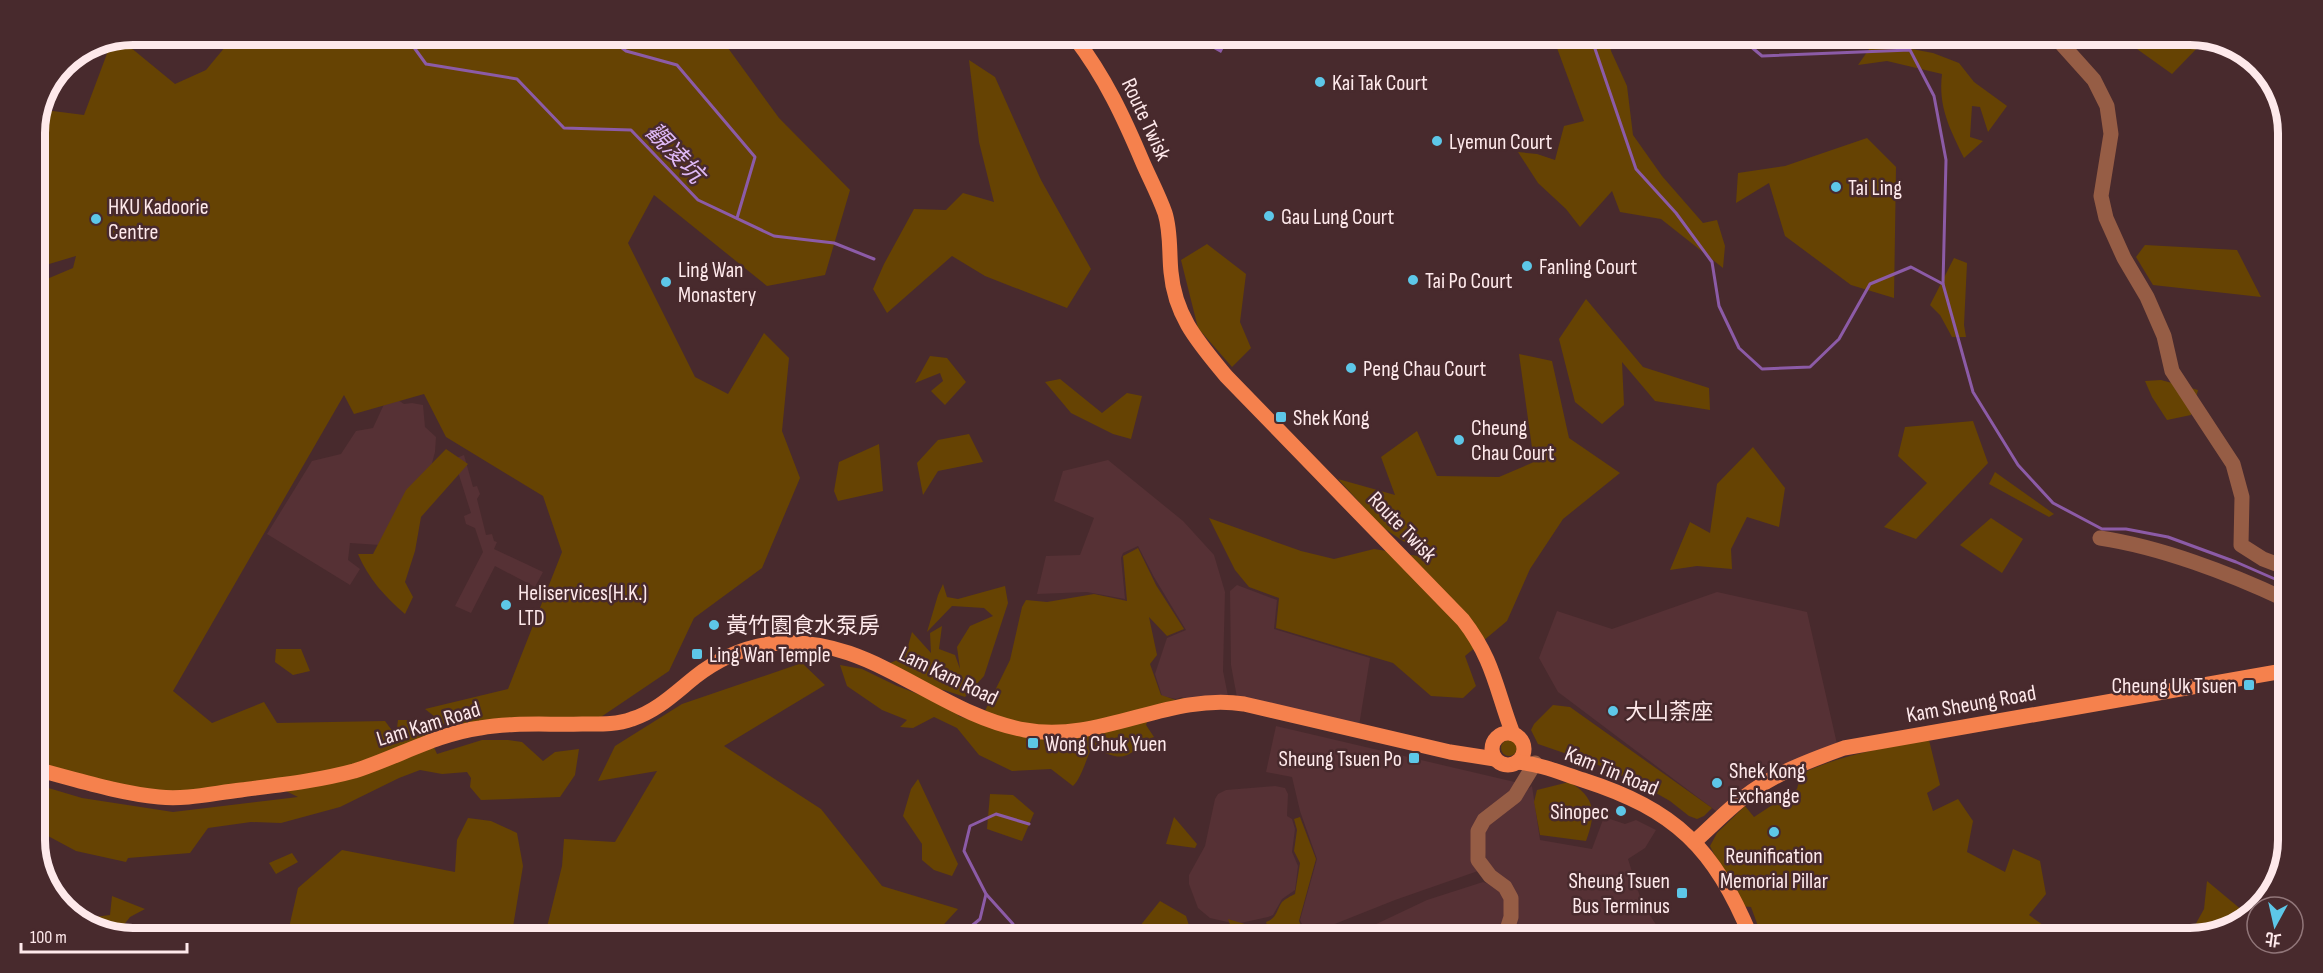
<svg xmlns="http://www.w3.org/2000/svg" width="2323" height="973" viewBox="0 0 2323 973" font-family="'Sofia Sans Condensed','Noto Sans TC',sans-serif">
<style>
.built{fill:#563135}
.green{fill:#664303}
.water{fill:#8c5ba7}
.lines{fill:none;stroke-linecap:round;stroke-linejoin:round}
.stream{stroke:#8c5ba7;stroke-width:3}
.minor{stroke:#965d45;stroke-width:15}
.major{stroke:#f5814d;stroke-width:15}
.poi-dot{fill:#5dc7e8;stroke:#482a2d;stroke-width:2}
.labels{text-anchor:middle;stroke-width:5;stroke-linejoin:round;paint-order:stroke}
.poi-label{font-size:22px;fill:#fee9eb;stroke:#482a2d;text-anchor:start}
.street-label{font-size:22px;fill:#fee9eb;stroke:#482a2d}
.water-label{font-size:24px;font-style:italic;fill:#dfb9f6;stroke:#482a2d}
.rim{fill:none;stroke:#fee9eb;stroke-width:8}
</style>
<rect width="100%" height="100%" fill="#482a2d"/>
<g class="built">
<path d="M 395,398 L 404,404 L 412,403 L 423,405 L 425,427 L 436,437 L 435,452 L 429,474 L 380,545 L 350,543 L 348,560 L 360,569 L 350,585 L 267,534 L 312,461 L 341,454 L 356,431 L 373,428 L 386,400 Z"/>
<path d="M 464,455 L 473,487 L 477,486 L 480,494 L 477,499 L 486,535 L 492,534 L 494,541 L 497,542 L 494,549 L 543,572 L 535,587 L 495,566 L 471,613 L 455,606 L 483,552 L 475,528 L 466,524 L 464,516 L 471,513 L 454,459 Z"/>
<path d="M 1108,460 L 1183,521 L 1214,555 L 1225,592 L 1223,671 L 1229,701 L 1187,701 L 1182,697 L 1176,699 L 1162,696 L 1155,674 L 1167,638 L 1186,630 L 1154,577 L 1138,546 L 1123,553 L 1121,558 L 1125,599 L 1087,592 L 1037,594 L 1046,556 L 1080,555 L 1094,518 L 1054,501 L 1063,471 Z"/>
<path d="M 1237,585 L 1277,600 L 1274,629 L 1370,658 L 1358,732 L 1238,703 L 1231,665 L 1230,591 Z"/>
<path d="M 1717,592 L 1807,612 L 1837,744 L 1720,814 L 1558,692 L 1539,658 L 1557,611 L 1612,629 Z"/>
<path d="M 1276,726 L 1519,783 L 1484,815 L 1478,871 L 1395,900 L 1307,935 L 1300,920 L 1317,859 L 1300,811 L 1292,777 L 1266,772 Z"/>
<path d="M 1275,786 L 1285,788 L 1288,794 L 1287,816 L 1292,819 L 1295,829 L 1292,852 L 1298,866 L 1295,890 L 1282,899 L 1273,915 L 1268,917 L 1236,924 L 1210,918 L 1198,908 L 1189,884 L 1189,875 L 1205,846 L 1215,799 L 1218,794 L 1226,790 Z"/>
<path d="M 1532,786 L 1540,840 L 1592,849 L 1604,817 L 1625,824 L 1636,820 L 1656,830 L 1645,848 L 1628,859 L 1642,903 L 1664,937 L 1509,936 L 1515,907 L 1488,869 L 1481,832 L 1517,797 Z"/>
<path d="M 1483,882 L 1498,887 L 1506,899 L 1501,936 L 1351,936 L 1427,900 Z"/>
</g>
<g class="green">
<path d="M 235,35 L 720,37 L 779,118 L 850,190 L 825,275 L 767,286 L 654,195 L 628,243 L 695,377 L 728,394 L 764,333 L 789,358 L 782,431 L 800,478 L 762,568 L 694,618 L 669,671 L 595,721 L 526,720 L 444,724 L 425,709 L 508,689 L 562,552 L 543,496 L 446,437 L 424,394 L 354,414 L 344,395 L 173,691 L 212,723 L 264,702 L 277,723 L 385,721 L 396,736 L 398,720 L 422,720 L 437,754 L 482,740 L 508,740 L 522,742 L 543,761 L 555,752 L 579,749 L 575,775 L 560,797 L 481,800 L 470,787 L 471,778 L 467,772 L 442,774 L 420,770 L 399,778 L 340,807 L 281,823 L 251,822 L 208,828 L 190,853 L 128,858 L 126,862 L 76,851 L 35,829 L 35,784 L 82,798 L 173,812 L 298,797 L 282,789 L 172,795 L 35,767 L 35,284 L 73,268 L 76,256 L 39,267 L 35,263 L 35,192 L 45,110 L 84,115 L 111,43 L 124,38 L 130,47 L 175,84 L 206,70 Z"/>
<path d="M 1554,40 L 1609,40 L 1611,51 L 1627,86 L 1633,135 L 1662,176 L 1703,223 L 1717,220 L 1725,246 L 1723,268 L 1661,219 L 1620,212 L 1612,191 L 1580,227 L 1566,209 L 1538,183 L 1518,152 L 1537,154 L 1555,160 L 1564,126 L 1584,121 Z"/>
<path d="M 1874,42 L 1933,53 L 1959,63 L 1974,82 L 2007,106 L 1988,132 L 1980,107 L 1972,106 L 1970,137 L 1983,141 L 1964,158 C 1950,129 1938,107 1942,74 L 1887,61 L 1858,65 Z"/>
<path d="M 2136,42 L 2203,42 L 2172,74 L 2137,49 Z"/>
<path d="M 969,60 L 995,77 L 1041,180 L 1091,269 L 1067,308 L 985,276 L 952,256 L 887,313 L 873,289 L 884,264 L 914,209 L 946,210 L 963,193 L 994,202 L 979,142 Z"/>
<path d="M 1867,138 L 1896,167 L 1894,298 L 1851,285 L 1785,236 L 1769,183 L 1736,203 L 1738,173 L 1785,166 Z"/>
<path d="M 1207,244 L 1246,274 L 1240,322 L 1251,348 L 1232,367 L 1198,328 L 1181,260 Z"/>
<path d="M 2145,245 L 2237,250 L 2261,297 L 2153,285 L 2136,257 Z"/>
<path d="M 1954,258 L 1967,263 L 1964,325 L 1966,337 L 1952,337 L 1940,315 L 1930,305 Z"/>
<path d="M 1586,299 L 1643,367 L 1709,388 L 1710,410 L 1655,401 L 1622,362 L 1624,405 L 1602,424 L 1575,402 L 1559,339 Z"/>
<path d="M 1519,354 L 1552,361 L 1569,438 L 1620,473 L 1563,519 L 1530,569 L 1507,621 L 1465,656 L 1476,686 L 1463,698 L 1431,696 L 1393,663 L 1276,628 L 1279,598 L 1249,587 L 1235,570 L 1209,518 L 1301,551 L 1334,559 L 1374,549 L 1418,556 L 1409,545 L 1382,527 L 1338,479 L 1395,495 L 1381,457 L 1417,431 L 1437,476 L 1499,477 L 1534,462 Z"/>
<path d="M 930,356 L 947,358 L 966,382 L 945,405 L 931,391 L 943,381 L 940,373 L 915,383 Z"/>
<path d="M 1060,379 L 1102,413 L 1127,393 L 1142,396 L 1131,439 L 1113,434 L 1071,413 L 1045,382 Z"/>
<path d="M 2161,380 L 2198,390 L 2191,415 L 2167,420 L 2152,397 L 2145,381 Z"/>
<path d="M 1973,421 L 1988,463 L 1916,539 L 1884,527 L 1927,483 L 1898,456 L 1905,427 Z"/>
<path d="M 969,434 L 983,462 L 938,471 L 923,495 L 917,463 L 938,440 Z"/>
<path d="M 879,444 L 883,491 L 838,501 L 834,491 L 839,462 Z"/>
<path d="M 1753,447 L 1785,488 L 1779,527 L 1747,517 L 1731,549 L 1732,569 L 1697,566 L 1670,570 L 1690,522 L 1710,533 L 1717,484 Z"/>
<path d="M 446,449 L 468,464 L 421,517 L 415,551 L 405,582 L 413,597 L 405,614 C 385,597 368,578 358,554 L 373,554 L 406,490 Z"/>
<path d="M 1995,472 L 2054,514 L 2049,517 L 1989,484 Z"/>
<path d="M 1991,518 L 2023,539 L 2002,573 L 1960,545 Z"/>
<path d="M 1138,548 L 1156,585 L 1184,629 L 1167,636 L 1149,617 L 1157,655 L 1150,664 L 1161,695 L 1176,700 L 1183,698 L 1185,702 L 1152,709 L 1146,725 L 1154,737 C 1124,757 1127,764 1092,747 C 1086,759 1082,777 1073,786 L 1051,769 L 1012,771 L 979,755 L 957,728 L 934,717 L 913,728 L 900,727 L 907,720 L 882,710 L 847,686 L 840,665 L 862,669 L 897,686 L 952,707 L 959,716 L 979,723 L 1010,660 L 1022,607 L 1026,600 L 1047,602 L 1094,594 L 1127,601 L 1123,556 Z"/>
<path d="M 943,584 L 947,597 L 958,599 L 1005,586 L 1008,603 L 984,676 L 965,697 L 944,690 L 914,687 L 890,663 L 905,657 L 912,632 L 931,653 L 930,633 L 942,626 L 939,649 L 955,655 L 960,669 L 957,647 L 970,626 L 993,616 L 984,608 L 952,606 L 927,632 L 938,595 Z"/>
<path d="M 276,649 L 301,649 L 310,671 L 293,675 L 275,662 Z"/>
<path d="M 802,663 L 825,685 L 724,746 L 821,809 L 882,886 L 958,909 L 935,934 L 548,933 L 547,927 L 562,866 L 564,839 L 615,842 L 657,771 L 598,781 L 615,746 L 682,704 Z"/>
<path d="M 1553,705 L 1570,707 L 1712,808 L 1704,816 L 1697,819 L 1689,816 L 1670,801 L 1640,784 L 1596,764 L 1538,744 L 1531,730 L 1534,724 Z"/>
<path d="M 1929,740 L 1940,785 L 1927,793 L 1933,811 L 1958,799 L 1973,821 L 1967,852 L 2005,872 L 2013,849 L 2040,861 L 2046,894 L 2029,915 L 2050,930 L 2047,938 L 1960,938 L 1964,928 L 1937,928 L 1931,938 L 1762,937 L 1751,907 L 1740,906 L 1710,846 L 1717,833 L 1745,806 L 1754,817 L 1797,789 L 1801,774 C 1842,754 1884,748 1929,740 Z"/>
<circle cx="1509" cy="748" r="8"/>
<path d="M 918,779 L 958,864 L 952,876 L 934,870 L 922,860 L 922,844 L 903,816 L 911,789 Z"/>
<path d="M 1569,782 C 1596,797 1596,814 1586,841 L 1540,835 L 1534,802 L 1537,790 Z"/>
<path d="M 990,794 L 1013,795 L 1034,813 L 1022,841 L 987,829 Z"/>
<path d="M 1174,817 L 1197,844 L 1195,848 L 1166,844 Z"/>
<path d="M 1300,817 L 1316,859 L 1299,921 L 1305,935 L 1287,935 L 1268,929 L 1266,922 C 1277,918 1276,911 1282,902 C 1285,899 1291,896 1295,894 L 1300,863 L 1294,851 L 1297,830 L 1294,819 Z"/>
<path d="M 468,818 L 491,821 L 517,833 L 523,866 L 512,933 L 288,932 L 298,888 L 342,850 L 455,872 L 457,840 Z"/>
<path d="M 292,853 L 298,862 L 276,874 L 269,863 Z"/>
<path d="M 2207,881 L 2243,911 L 2245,922 L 2188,938 L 2204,909 Z"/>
<path d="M 112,896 L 145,909 L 130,917 L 119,931 L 96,931 L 88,925 L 87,918 L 110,915 Z"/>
<path d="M 1160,901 L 1186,916 L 1192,935 L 1140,935 L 1136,931 Z"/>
<path d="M 1228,919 L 1281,935 L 1234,935 Z"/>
</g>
<path class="water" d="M 1194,38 L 1229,38 L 1221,53 Z"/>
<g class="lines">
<g class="stream">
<path d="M 405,35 L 426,64 L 517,79 L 564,128 L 631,130 L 698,200 L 774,236 L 834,243 L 874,259"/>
<path d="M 606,36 L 626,51 L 677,65 L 755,157 L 737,218"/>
<path d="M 1592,40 L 1636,169 L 1676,213 L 1712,262 L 1719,306 L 1739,348 L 1762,369 L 1810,367 L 1839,339 L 1870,284 L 1911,267 L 1943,284 L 1973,392 L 2018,465 L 2053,503 L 2102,529 L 2126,529 L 2168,537 L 2236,562 L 2284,583"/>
<path d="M 1743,40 L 1762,56 L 1910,50 L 1934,96 L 1946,160 L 1943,284"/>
<path d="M 962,934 L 980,919 L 986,894"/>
<path d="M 1015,934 L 1013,924 L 986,894 L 964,851 L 970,826 L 996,814 L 1029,824"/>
</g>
<g class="minor">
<path d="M 2059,41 L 2094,80 L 2107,106 L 2111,134 L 2101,196 L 2106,218 L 2124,258 L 2147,297 L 2164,336 L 2172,371 L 2233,464 L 2242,497 L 2241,545 L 2263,559 L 2284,567"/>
<path d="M 2100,538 C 2160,547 2229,573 2284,599"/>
<path d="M 1505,936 L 1511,917 L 1511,898 L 1505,887 L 1490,876 L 1478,860 L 1478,831 L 1484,820 L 1515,796 L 1535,763"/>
</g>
<g class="major">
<path d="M 1075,38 C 1105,77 1124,118 1143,163 C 1150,179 1159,196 1165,213 C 1171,232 1169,253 1171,272 C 1175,317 1199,343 1226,376 L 1463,620 C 1494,660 1496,690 1513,734"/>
<circle cx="1508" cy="749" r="16"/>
<path d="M 1517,762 C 1540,764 1561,773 1583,780 C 1676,810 1714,848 1751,937"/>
<path d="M 35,769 C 75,779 117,793 159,797 C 186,800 214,793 241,790 C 279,785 317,781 354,771 C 396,758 436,734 480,728 C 513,722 548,725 582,724 C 599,724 616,725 632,719 C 657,711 675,693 695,677 C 717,660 742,648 770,644 C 867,631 935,714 1025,730 C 1100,744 1169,692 1244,704 L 1450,752 L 1495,759"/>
<path d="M 1694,842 C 1710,828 1726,811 1743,798 C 1773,774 1808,761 1844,748 L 2283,671"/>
</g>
</g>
<g class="poi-dot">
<circle cx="1320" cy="82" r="6"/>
<circle cx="1437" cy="141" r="6"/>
<circle cx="1836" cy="187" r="6"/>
<circle cx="1269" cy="216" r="6"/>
<circle cx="96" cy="219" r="6"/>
<circle cx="1527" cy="266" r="6"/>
<circle cx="1413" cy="280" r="6"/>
<circle cx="666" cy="282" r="6"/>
<circle cx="1351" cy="368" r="6"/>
<rect x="1275" y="411" width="12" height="12" rx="3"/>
<circle cx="1459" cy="440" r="6"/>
<circle cx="506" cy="605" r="6"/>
<circle cx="714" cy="625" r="6"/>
<rect x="691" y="648" width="12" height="12" rx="3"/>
<rect x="2243" y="679" width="12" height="12" rx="3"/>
<circle cx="1613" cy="711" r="6"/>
<rect x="1027" y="737" width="12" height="12" rx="3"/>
<rect x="1408" y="752" width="12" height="12" rx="3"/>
<circle cx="1717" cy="783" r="6"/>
<circle cx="1621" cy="811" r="6"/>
<circle cx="1774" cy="832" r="6"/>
<rect x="1676" y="887" width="12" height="12" rx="3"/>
</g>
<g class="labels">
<g class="poi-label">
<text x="1332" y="90">Kai Tak Court</text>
<text x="1449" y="149">Lyemun Court</text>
<text x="1848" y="195">Tai Ling</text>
<text x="108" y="214">HKU Kadoorie<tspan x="108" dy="25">Centre</tspan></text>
<text x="1281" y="224">Gau Lung Court</text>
<text x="1539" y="274">Fanling Court</text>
<text x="678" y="277">Ling Wan<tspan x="678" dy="25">Monastery</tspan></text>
<text x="1425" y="288">Tai Po Court</text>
<text x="1363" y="376">Peng Chau Court</text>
<text x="1293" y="425">Shek Kong</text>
<text x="1471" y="435">Cheung<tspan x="1471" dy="25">Chau Court</tspan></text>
<text x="518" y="600">Heliservices(H.K.)<tspan x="518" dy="25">LTD</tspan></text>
<text x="726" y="633">黃竹園食水泵房</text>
<text x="709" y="662">Ling Wan Temple</text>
<text x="2237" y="693" text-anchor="end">Cheung Uk Tsuen</text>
<text x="1625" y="719">大山荼座</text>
<text x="1045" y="751">Wong Chuk Yuen</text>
<text x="1402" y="766" text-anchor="end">Sheung Tsuen Po</text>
<text x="1729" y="778">Shek Kong<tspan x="1729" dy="25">Exchange</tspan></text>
<text x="1609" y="819" text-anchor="end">Sinopec</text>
<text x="1774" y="863" text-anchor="middle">Reunification<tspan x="1774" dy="25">Memorial Pillar</tspan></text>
<text x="1670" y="888" text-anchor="end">Sheung Tsuen<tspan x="1670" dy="25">Bus Terminus</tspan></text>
</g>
<g class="street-label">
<text transform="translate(1147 119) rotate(65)" y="8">Route Twisk</text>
<text transform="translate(1403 526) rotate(46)" y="8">Route Twisk</text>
<text transform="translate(949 675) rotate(26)" y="8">Lam Kam Road</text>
<text transform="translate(1971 703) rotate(-10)" y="8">Kam Sheung Road</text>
<text transform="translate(428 723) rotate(-17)" y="8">Lam Kam Road</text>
<text transform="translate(1612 770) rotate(22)" y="8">Kam Tin Road</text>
</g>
<g class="water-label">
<text transform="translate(675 153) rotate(46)" y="8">觀凌坑</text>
</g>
</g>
<path d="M0 0H2323V973H0ZM133 45H2190A88 88 0 0 1 2278 133V840A88 88 0 0 1 2190 928H133A88 88 0 0 1 45 840V133A88 88 0 0 1 133 45Z" fill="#482a2d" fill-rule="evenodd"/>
<path class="rim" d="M133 45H2190A88 88 0 0 1 2278 133V840A88 88 0 0 1 2190 928H133A88 88 0 0 1 45 840V133A88 88 0 0 1 133 45Z"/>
<g transform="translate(2275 925) rotate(188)"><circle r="28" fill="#482a2d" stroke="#917679" stroke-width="1.5"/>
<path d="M0-4.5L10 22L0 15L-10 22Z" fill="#5dc7e8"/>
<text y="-9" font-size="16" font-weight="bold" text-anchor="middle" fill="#fee9eb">北</text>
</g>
<path d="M21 943v9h166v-9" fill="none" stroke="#fee9eb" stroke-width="3"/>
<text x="30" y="943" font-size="18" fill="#fee9eb" stroke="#482a2d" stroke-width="4.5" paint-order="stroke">100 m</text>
</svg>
